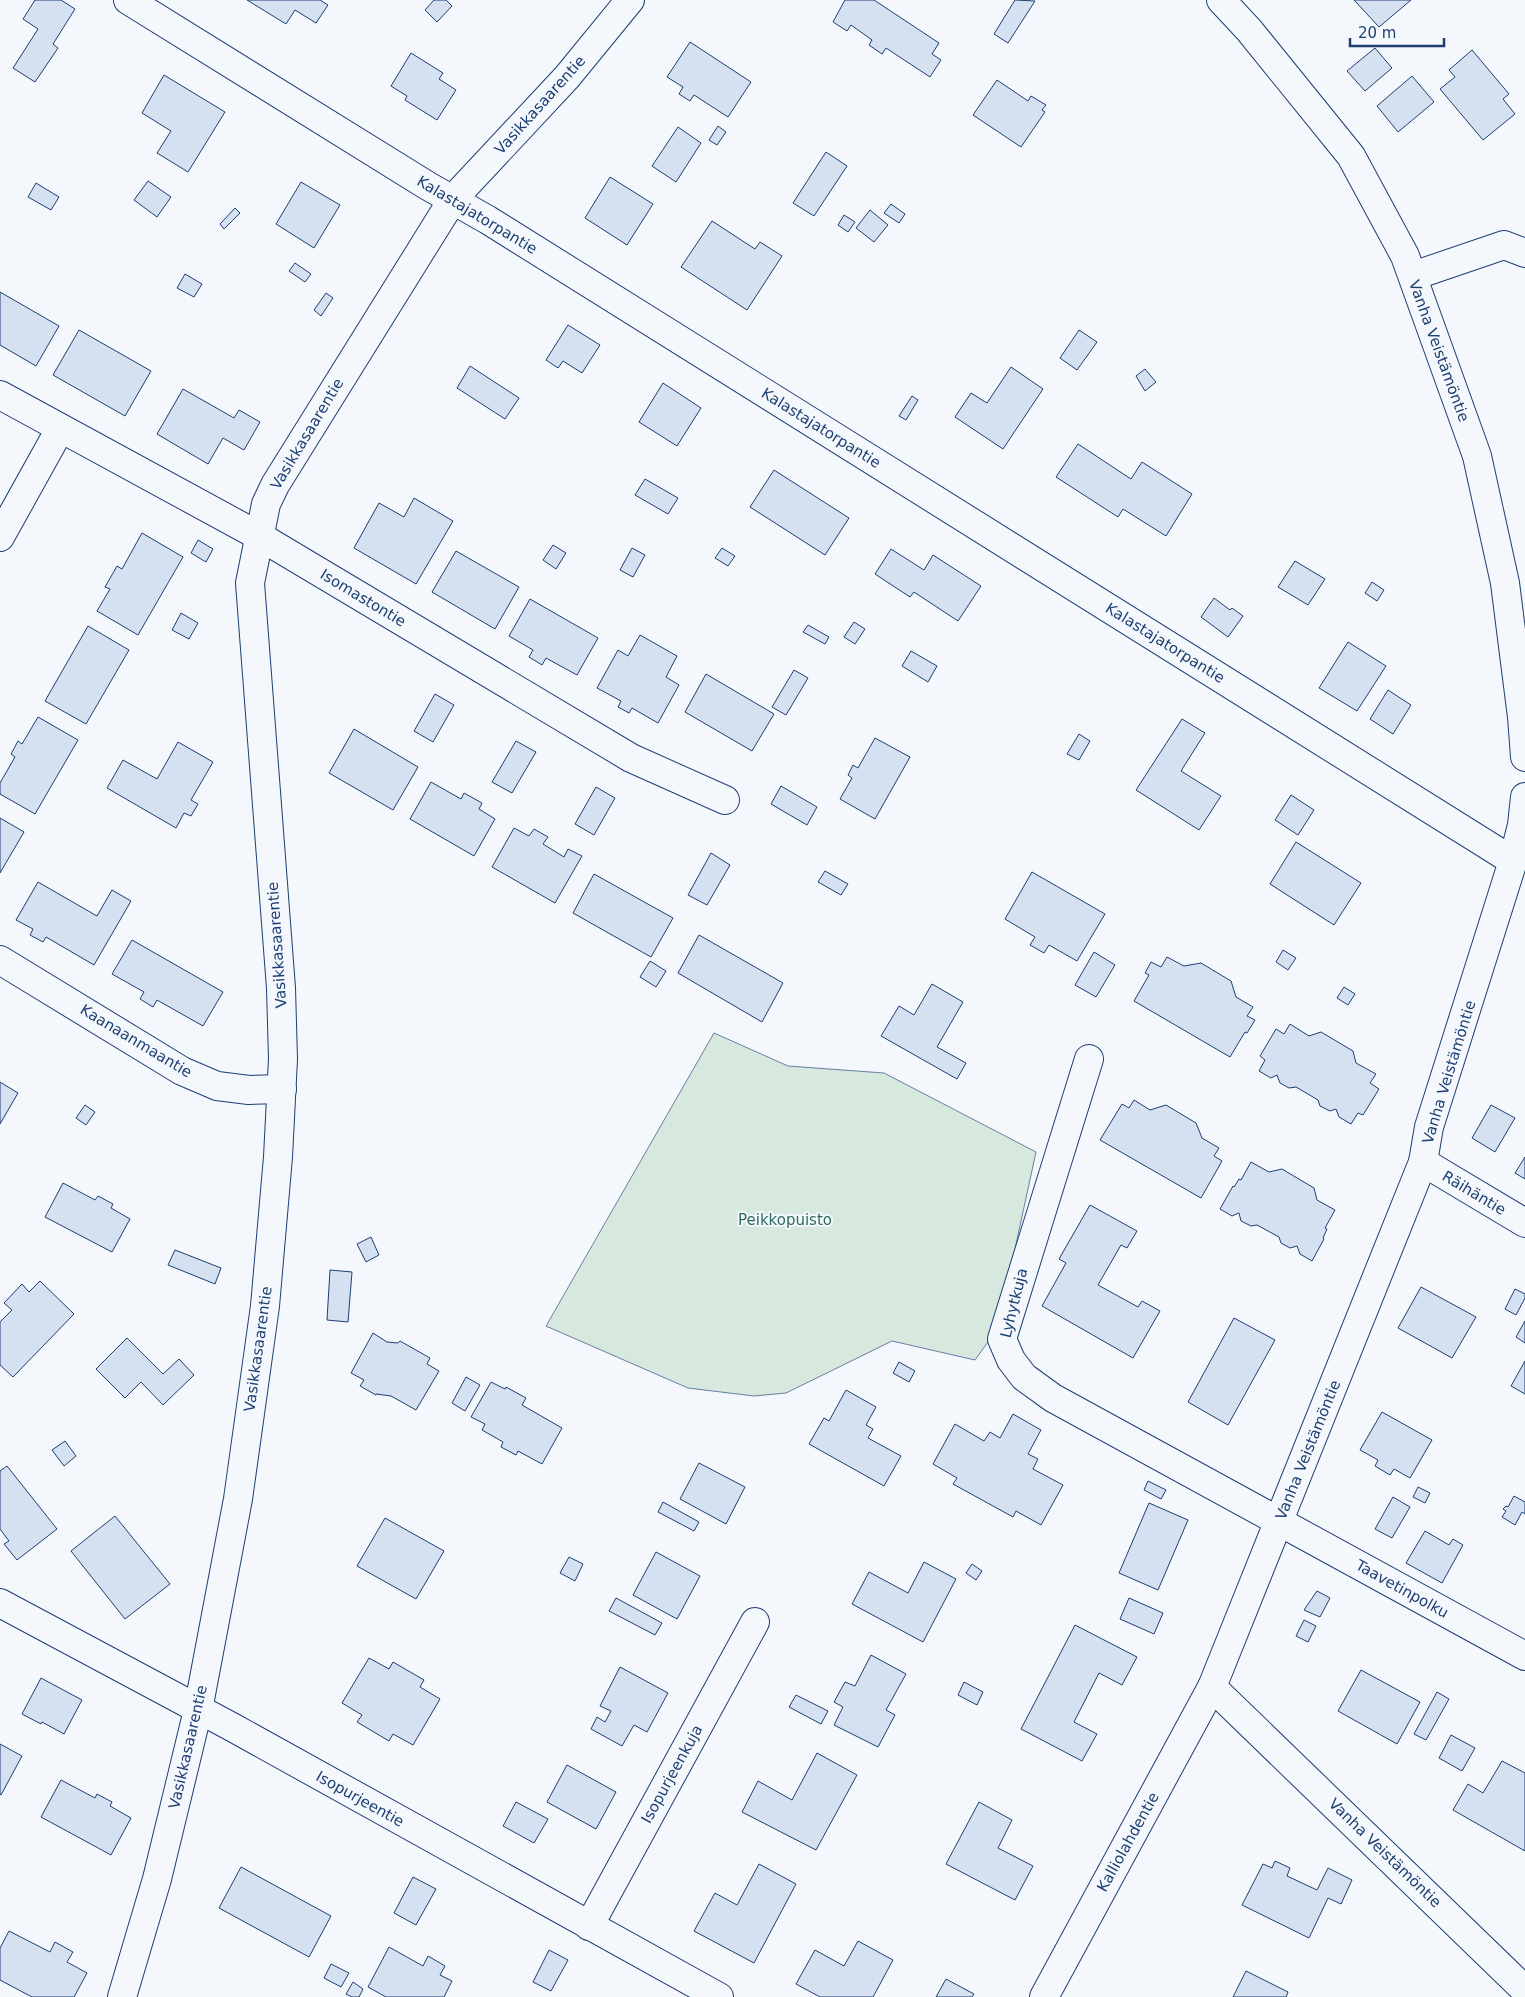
<svg xmlns="http://www.w3.org/2000/svg" width="1525" height="1997" viewBox="0 0 1525 1997" font-family="'DejaVu Sans',sans-serif">
<style>
.green{fill:#d7e8df;stroke:#687fa3}
.building{fill:#d5e0f0;stroke:#1d3f73}
.lines{fill:none;stroke-linecap:round;stroke-linejoin:round}
.street-casing{stroke:#1d3f73;stroke-width:30}
.secondary-casing{stroke:#1d3f73;stroke-width:30}
.street{stroke:#f4f7fb;stroke-width:28}
.secondary{stroke:#f4f7fb;stroke-width:28}
.labels{text-anchor:middle;stroke-width:4;stroke-linejoin:round;paint-order:stroke}
.street-label{font-size:15px;fill:#1d3f73;stroke:#f4f7fb}
.park-label{font-size:15px;fill:#2c6c60;stroke:#f4f7fb}
</style>
<rect width="100%" height="100%" fill="#f4f7fb"/>
<path class="green" d="M 714,1033 L 788,1066 L 884,1073 L 1036,1152 L 1010,1272 L 993,1335 L 975,1360 L 892,1341 L 786,1393 L 754,1396 L 688,1388 L 546,1326 Z"/>
<g class="building">
<path d="M 35,0 L 61,0 L 75,9 L 53,44 L 58,48 L 35,82 L 13,68 L 38,29 L 23,19 Z"/>
<path d="M 247,0 L 320,0 L 328,5 L 316,23 L 295,10 L 286,24 Z"/>
<path d="M 434,0 L 446,0 L 452,6 L 437,22 L 425,10 Z"/>
<path d="M 845,0 L 874,0 L 939,43 L 932,54 L 941,60 L 930,77 L 886,48 L 882,54 L 869,45 L 872,40 L 851,25 L 847,31 L 833,22 Z"/>
<path d="M 1015,0 L 1035,1 L 1008,43 L 994,34 Z"/>
<path d="M 1354,0 L 1411,0 L 1379,27 Z"/>
<path d="M 690,42 L 751,82 L 728,117 L 694,95 L 690,101 L 679,94 L 683,87 L 667,77 Z"/>
<path d="M 1375,48 L 1392,68 L 1365,91 L 1347,71 Z"/>
<path d="M 1472,50 L 1509,94 L 1503,99 L 1515,114 L 1483,140 L 1440,89 L 1455,77 L 1449,70 Z"/>
<path d="M 411,53 L 443,73 L 439,79 L 456,90 L 437,120 L 405,100 L 407,96 L 391,86 Z"/>
<path d="M 164,75 L 225,112 L 188,172 L 157,153 L 171,131 L 142,113 Z"/>
<path d="M 1412,76 L 1434,102 L 1398,132 L 1377,106 Z"/>
<path d="M 997,80 L 1028,101 L 1031,96 L 1046,105 L 1042,110 L 1045,112 L 1021,147 L 973,115 Z"/>
<path d="M 718,126 L 726,132 L 717,145 L 709,140 Z"/>
<path d="M 678,127 L 701,143 L 676,182 L 652,166 Z"/>
<path d="M 826,152 L 847,166 L 814,216 L 793,203 Z"/>
<path d="M 610,177 L 653,204 L 627,245 L 585,218 Z"/>
<path d="M 148,181 L 171,197 L 157,217 L 134,200 Z"/>
<path d="M 301,182 L 340,205 L 314,248 L 276,224 Z"/>
<path d="M 36,183 L 59,197 L 51,210 L 28,197 Z"/>
<path d="M 891,204 L 905,214 L 899,223 L 884,213 Z"/>
<path d="M 235,208 L 240,213 L 224,229 L 220,224 Z"/>
<path d="M 870,210 L 888,225 L 874,242 L 856,228 Z"/>
<path d="M 844,215 L 855,222 L 848,232 L 838,225 Z"/>
<path d="M 712,221 L 755,249 L 760,242 L 782,256 L 747,310 L 681,267 Z"/>
<path d="M 295,263 L 311,274 L 305,282 L 289,271 Z"/>
<path d="M 185,274 L 202,284 L 194,297 L 177,288 Z"/>
<path d="M 0,292 L 59,326 L 36,366 L 0,345 Z"/>
<path d="M 326,293 L 333,298 L 321,316 L 314,310 Z"/>
<path d="M 568,325 L 600,345 L 582,373 L 563,361 L 558,368 L 546,360 Z"/>
<path d="M 79,330 L 151,371 L 125,416 L 53,375 Z"/>
<path d="M 1079,330 L 1097,342 L 1077,370 L 1060,358 Z"/>
<path d="M 470,366 L 519,398 L 505,419 L 457,388 Z"/>
<path d="M 1011,367 L 1043,389 L 1003,449 L 955,417 L 971,393 L 987,403 Z"/>
<path d="M 1145,369 L 1156,382 L 1145,391 L 1136,376 Z"/>
<path d="M 663,383 L 701,408 L 677,446 L 639,422 Z"/>
<path d="M 183,389 L 234,418 L 239,410 L 260,422 L 244,450 L 223,438 L 208,464 L 157,434 Z"/>
<path d="M 912,396 L 918,400 L 906,420 L 899,416 Z"/>
<path d="M 1078,444 L 1131,479 L 1142,462 L 1192,494 L 1166,536 L 1123,509 L 1118,517 L 1056,477 Z"/>
<path d="M 774,470 L 849,518 L 825,555 L 750,507 Z"/>
<path d="M 645,479 L 678,498 L 668,514 L 635,495 Z"/>
<path d="M 414,498 L 453,521 L 416,584 L 354,548 L 379,503 L 404,517 Z"/>
<path d="M 142,533 L 183,557 L 138,635 L 97,611 L 110,589 L 105,587 L 117,566 L 122,569 Z"/>
<path d="M 198,540 L 213,549 L 206,562 L 191,553 Z"/>
<path d="M 553,545 L 566,553 L 556,569 L 543,560 Z"/>
<path d="M 632,548 L 645,555 L 633,577 L 620,570 Z"/>
<path d="M 722,548 L 735,556 L 728,566 L 715,558 Z"/>
<path d="M 891,549 L 924,570 L 933,555 L 981,586 L 958,621 L 914,592 L 910,597 L 875,574 Z"/>
<path d="M 456,551 L 519,587 L 495,629 L 432,592 Z"/>
<path d="M 1295,561 L 1325,579 L 1308,605 L 1278,587 Z"/>
<path d="M 1372,582 L 1384,590 L 1377,601 L 1365,593 Z"/>
<path d="M 1214,598 L 1230,610 L 1232,608 L 1243,616 L 1228,637 L 1201,617 Z"/>
<path d="M 530,599 L 598,638 L 577,675 L 546,658 L 542,665 L 529,657 L 533,650 L 509,636 Z"/>
<path d="M 181,613 L 198,623 L 189,639 L 172,630 Z"/>
<path d="M 854,622 L 865,629 L 855,644 L 844,637 Z"/>
<path d="M 808,625 L 829,637 L 825,644 L 803,632 Z"/>
<path d="M 88,626 L 129,650 L 86,724 L 45,701 Z"/>
<path d="M 640,635 L 677,656 L 666,677 L 679,685 L 658,723 L 632,708 L 629,713 L 618,707 L 621,701 L 597,688 L 618,650 L 628,656 Z"/>
<path d="M 1348,642 L 1386,666 L 1357,711 L 1319,688 Z"/>
<path d="M 911,651 L 937,666 L 928,682 L 902,666 Z"/>
<path d="M 794,670 L 808,678 L 786,715 L 772,707 Z"/>
<path d="M 706,674 L 774,714 L 752,751 L 685,712 Z"/>
<path d="M 1388,690 L 1411,705 L 1393,734 L 1370,719 Z"/>
<path d="M 435,694 L 454,705 L 433,742 L 414,731 Z"/>
<path d="M 38,717 L 78,740 L 35,814 L 0,794 L 0,783 L 15,757 L 11,754 L 18,741 L 22,744 Z"/>
<path d="M 1182,719 L 1205,733 L 1181,771 L 1221,796 L 1199,830 L 1136,790 Z"/>
<path d="M 354,729 L 418,767 L 393,810 L 329,773 Z"/>
<path d="M 1079,734 L 1090,741 L 1079,760 L 1067,754 Z"/>
<path d="M 875,738 L 910,757 L 875,819 L 840,799 L 852,778 L 848,775 L 853,765 L 858,768 Z"/>
<path d="M 516,741 L 536,752 L 512,793 L 492,782 Z"/>
<path d="M 178,742 L 213,762 L 191,800 L 198,804 L 191,816 L 184,813 L 176,828 L 107,788 L 123,760 L 157,779 Z"/>
<path d="M 431,782 L 461,799 L 464,793 L 482,803 L 479,809 L 495,819 L 474,856 L 410,819 Z"/>
<path d="M 781,786 L 817,807 L 807,825 L 771,804 Z"/>
<path d="M 596,787 L 615,798 L 594,835 L 575,824 Z"/>
<path d="M 1291,795 L 1314,810 L 1298,835 L 1275,820 Z"/>
<path d="M 0,818 L 24,832 L 0,873 Z"/>
<path d="M 514,828 L 529,836 L 534,829 L 548,837 L 543,844 L 564,857 L 568,849 L 582,856 L 555,903 L 492,867 Z"/>
<path d="M 1296,842 L 1361,883 L 1334,925 L 1270,884 Z"/>
<path d="M 711,853 L 730,865 L 707,905 L 688,895 Z"/>
<path d="M 825,871 L 848,884 L 841,895 L 818,882 Z"/>
<path d="M 1032,872 L 1105,914 L 1077,961 L 1049,945 L 1044,953 L 1030,945 L 1035,937 L 1005,919 Z"/>
<path d="M 594,874 L 673,918 L 651,957 L 573,913 Z"/>
<path d="M 38,882 L 97,916 L 112,890 L 131,901 L 94,965 L 46,937 L 43,942 L 30,935 L 33,929 L 16,920 Z"/>
<path d="M 699,935 L 783,983 L 762,1022 L 678,973 Z"/>
<path d="M 132,940 L 223,992 L 203,1026 L 157,1000 L 153,1007 L 140,999 L 144,992 L 112,974 Z"/>
<path d="M 1283,950 L 1296,958 L 1288,970 L 1276,962 Z"/>
<path d="M 1094,952 L 1115,965 L 1096,997 L 1075,985 Z"/>
<path d="M 1167,957 L 1184,966 L 1201,963 L 1231,981 L 1236,997 L 1253,1007 L 1247,1016 L 1255,1020 L 1247,1033 L 1245,1032 L 1230,1057 L 1134,1001 L 1149,975 L 1145,973 L 1151,962 L 1161,967 Z"/>
<path d="M 650,961 L 666,971 L 656,987 L 640,977 Z"/>
<path d="M 932,984 L 963,1002 L 937,1047 L 966,1063 L 957,1079 L 881,1036 L 899,1006 L 914,1015 Z"/>
<path d="M 1344,987 L 1355,994 L 1348,1005 L 1337,998 Z"/>
<path d="M 1290,1024 L 1309,1036 L 1321,1032 L 1353,1051 L 1356,1063 L 1376,1074 L 1370,1083 L 1379,1089 L 1363,1115 L 1358,1113 L 1351,1124 L 1339,1117 L 1336,1109 L 1330,1111 L 1320,1106 L 1318,1100 L 1296,1087 L 1289,1088 L 1280,1083 L 1277,1075 L 1271,1078 L 1259,1071 L 1265,1060 L 1260,1056 L 1276,1029 L 1284,1034 Z"/>
<path d="M 0,1082 L 18,1093 L 0,1124 Z"/>
<path d="M 1134,1100 L 1150,1110 L 1166,1105 L 1196,1123 L 1202,1138 L 1219,1148 L 1214,1156 L 1222,1161 L 1201,1198 L 1100,1140 L 1122,1104 L 1129,1108 Z"/>
<path d="M 85,1105 L 95,1112 L 86,1125 L 76,1118 Z"/>
<path d="M 1491,1105 L 1515,1118 L 1495,1152 L 1472,1138 Z"/>
<path d="M 1525,1157 L 1525,1179 L 1515,1173 Z"/>
<path d="M 1251,1162 L 1269,1172 L 1282,1169 L 1314,1188 L 1317,1200 L 1335,1210 L 1325,1228 L 1327,1229 L 1323,1238 L 1324,1239 L 1312,1261 L 1300,1254 L 1297,1246 L 1290,1248 L 1281,1243 L 1279,1237 L 1257,1225 L 1251,1226 L 1241,1221 L 1239,1213 L 1232,1216 L 1220,1209 L 1233,1186 L 1234,1187 L 1239,1179 L 1241,1180 Z"/>
<path d="M 63,1183 L 95,1200 L 98,1196 L 113,1204 L 111,1208 L 130,1219 L 112,1252 L 45,1217 Z"/>
<path d="M 1090,1205 L 1137,1231 L 1127,1248 L 1121,1245 L 1098,1285 L 1138,1307 L 1142,1301 L 1160,1311 L 1133,1358 L 1042,1306 L 1066,1263 L 1059,1259 Z"/>
<path d="M 371,1237 L 379,1255 L 366,1262 L 357,1244 Z"/>
<path d="M 175,1250 L 221,1268 L 215,1284 L 168,1265 Z"/>
<path d="M 330,1270 L 352,1272 L 348,1322 L 327,1320 Z"/>
<path d="M 40,1281 L 74,1314 L 13,1377 L 0,1365 L 0,1322 L 12,1310 L 4,1303 L 22,1284 L 29,1292 Z"/>
<path d="M 1421,1287 L 1476,1317 L 1452,1358 L 1398,1328 Z"/>
<path d="M 1515,1289 L 1525,1294 L 1525,1298 L 1516,1315 L 1505,1309 Z"/>
<path d="M 1234,1318 L 1275,1340 L 1228,1425 L 1188,1402 Z"/>
<path d="M 1525,1321 L 1525,1343 L 1516,1337 Z"/>
<path d="M 373,1333 L 387,1342 L 398,1343 L 400,1341 L 430,1358 L 427,1364 L 439,1371 L 416,1410 L 391,1396 L 376,1394 L 376,1395 L 360,1386 L 364,1380 L 351,1373 Z"/>
<path d="M 127,1338 L 163,1374 L 179,1359 L 194,1375 L 163,1405 L 141,1382 L 125,1398 L 96,1369 Z"/>
<path d="M 1525,1361 L 1525,1394 L 1511,1386 Z"/>
<path d="M 899,1362 L 915,1371 L 909,1382 L 893,1373 Z"/>
<path d="M 466,1377 L 480,1385 L 465,1411 L 452,1403 Z"/>
<path d="M 491,1382 L 505,1389 L 506,1387 L 526,1398 L 522,1405 L 562,1428 L 542,1464 L 518,1451 L 516,1455 L 501,1447 L 503,1442 L 482,1430 L 485,1424 L 471,1417 Z"/>
<path d="M 846,1390 L 876,1407 L 866,1425 L 873,1429 L 868,1438 L 901,1456 L 884,1486 L 809,1444 L 824,1418 L 829,1421 Z"/>
<path d="M 1382,1412 L 1432,1440 L 1410,1478 L 1394,1469 L 1390,1475 L 1375,1466 L 1378,1460 L 1360,1450 Z"/>
<path d="M 1013,1414 L 1041,1430 L 1028,1454 L 1038,1459 L 1033,1469 L 1063,1485 L 1041,1525 L 1016,1511 L 1013,1517 L 953,1484 L 957,1478 L 933,1464 L 955,1424 L 984,1441 L 990,1432 L 1000,1438 Z"/>
<path d="M 65,1441 L 76,1456 L 64,1466 L 52,1450 Z"/>
<path d="M 699,1463 L 745,1487 L 726,1524 L 680,1499 Z"/>
<path d="M 7,1466 L 57,1529 L 17,1560 L 4,1544 L 9,1541 L 0,1529 L 0,1471 Z"/>
<path d="M 1148,1481 L 1166,1490 L 1161,1499 L 1144,1490 Z"/>
<path d="M 1418,1487 L 1430,1493 L 1425,1503 L 1413,1497 Z"/>
<path d="M 1514,1496 L 1525,1502 L 1525,1514 L 1522,1512 L 1515,1525 L 1502,1517 L 1506,1511 L 1503,1509 L 1506,1506 L 1508,1507 Z"/>
<path d="M 1393,1497 L 1410,1507 L 1392,1538 L 1375,1529 Z"/>
<path d="M 663,1502 L 699,1522 L 694,1531 L 658,1512 Z"/>
<path d="M 1149,1503 L 1188,1520 L 1158,1590 L 1119,1573 Z"/>
<path d="M 115,1516 L 170,1584 L 125,1619 L 71,1551 Z"/>
<path d="M 385,1518 L 444,1551 L 416,1599 L 357,1566 Z"/>
<path d="M 1425,1531 L 1449,1545 L 1453,1539 L 1463,1545 L 1442,1583 L 1406,1563 Z"/>
<path d="M 656,1552 L 700,1576 L 677,1619 L 633,1595 Z"/>
<path d="M 569,1557 L 583,1564 L 575,1581 L 560,1573 Z"/>
<path d="M 924,1562 L 956,1579 L 923,1642 L 852,1604 L 869,1572 L 908,1593 Z"/>
<path d="M 972,1564 L 982,1571 L 976,1580 L 966,1573 Z"/>
<path d="M 1317,1591 L 1330,1598 L 1320,1617 L 1304,1610 Z"/>
<path d="M 616,1598 L 662,1623 L 655,1635 L 609,1611 Z"/>
<path d="M 1129,1598 L 1163,1613 L 1154,1634 L 1120,1619 Z"/>
<path d="M 1304,1620 L 1316,1626 L 1308,1642 L 1296,1636 Z"/>
<path d="M 1075,1625 L 1137,1657 L 1122,1685 L 1099,1673 L 1074,1722 L 1097,1734 L 1082,1761 L 1021,1729 Z"/>
<path d="M 871,1655 L 906,1674 L 886,1710 L 895,1715 L 878,1747 L 834,1725 L 843,1707 L 834,1702 L 845,1682 L 855,1686 Z"/>
<path d="M 369,1658 L 389,1669 L 393,1662 L 424,1680 L 420,1687 L 440,1699 L 413,1745 L 393,1734 L 389,1741 L 357,1722 L 362,1715 L 342,1703 Z"/>
<path d="M 620,1667 L 668,1693 L 647,1732 L 634,1725 L 622,1746 L 591,1729 L 597,1717 L 605,1722 L 611,1711 L 600,1706 Z"/>
<path d="M 1361,1670 L 1420,1702 L 1397,1744 L 1338,1711 Z"/>
<path d="M 41,1678 L 82,1700 L 64,1734 L 42,1722 L 41,1724 L 22,1714 Z"/>
<path d="M 964,1682 L 983,1692 L 977,1705 L 958,1695 Z"/>
<path d="M 1437,1692 L 1449,1699 L 1426,1740 L 1414,1734 Z"/>
<path d="M 796,1695 L 828,1711 L 821,1724 L 789,1707 Z"/>
<path d="M 1451,1735 L 1475,1748 L 1462,1771 L 1439,1758 Z"/>
<path d="M 0,1744 L 22,1756 L 1,1795 L 0,1794 Z"/>
<path d="M 817,1753 L 857,1775 L 816,1850 L 742,1812 L 758,1781 L 792,1800 Z"/>
<path d="M 1502,1761 L 1525,1773 L 1525,1851 L 1453,1810 L 1468,1784 L 1483,1793 Z"/>
<path d="M 567,1765 L 616,1792 L 596,1829 L 547,1802 Z"/>
<path d="M 61,1780 L 95,1798 L 97,1794 L 112,1802 L 110,1806 L 131,1818 L 111,1855 L 41,1817 Z"/>
<path d="M 516,1802 L 548,1819 L 534,1843 L 503,1826 Z"/>
<path d="M 979,1802 L 1012,1820 L 998,1848 L 1033,1866 L 1015,1900 L 946,1864 Z"/>
<path d="M 1275,1861 L 1290,1868 L 1287,1876 L 1317,1890 L 1328,1868 L 1352,1880 L 1341,1904 L 1328,1898 L 1309,1938 L 1242,1905 L 1263,1864 L 1272,1868 Z"/>
<path d="M 759,1864 L 796,1884 L 754,1963 L 694,1931 L 715,1893 L 737,1905 Z"/>
<path d="M 241,1867 L 331,1916 L 309,1957 L 219,1908 Z"/>
<path d="M 413,1877 L 436,1889 L 416,1925 L 394,1913 Z"/>
<path d="M 9,1931 L 50,1952 L 55,1942 L 73,1952 L 67,1962 L 87,1973 L 74,1997 L 32,1997 L 0,1980 L 0,1948 Z"/>
<path d="M 858,1941 L 893,1960 L 873,1997 L 820,1997 L 796,1984 L 815,1950 L 844,1966 Z"/>
<path d="M 389,1947 L 423,1966 L 428,1956 L 445,1966 L 440,1975 L 452,1981 L 444,1997 L 386,1997 L 368,1987 Z"/>
<path d="M 549,1950 L 568,1960 L 551,1991 L 533,1982 Z"/>
<path d="M 331,1964 L 349,1973 L 341,1987 L 324,1978 Z"/>
<path d="M 1246,1971 L 1288,1992 L 1286,1997 L 1233,1997 Z"/>
<path d="M 946,1979 L 974,1994 L 972,1997 L 936,1997 Z"/>
<path d="M 353,1982 L 363,1989 L 359,1997 L 352,1997 L 346,1994 Z"/>
</g>
<g class="lines">
<g class="street-casing">
<g id="street">
<path d="M 128,0 L 428,186 L 488,220 L 1513,861"/>
<path d="M 1221,0 L 1249,30 L 1351,156 L 1405,256 L 1477,456 L 1505,583 L 1522,717 L 1525,757"/>
<path d="M 1413,276 L 1504,245 L 1525,253"/>
<path d="M 0,395 L 259,536 L 631,758 L 725,800"/>
<path d="M 0,537 L 60,429"/>
<path d="M 1525,797 L 1522,825 L 1513,861 L 1429,1127 L 1423,1162 L 1212,1687 L 1525,1990"/>
<path d="M 1089,1059 L 1002,1339 L 1011,1360 L 1024,1377 L 1053,1398 L 1525,1656"/>
<path d="M 1423,1162 L 1525,1223"/>
<path d="M 0,1603 L 232,1727 L 719,1997"/>
<path d="M 589,1926 L 755,1622"/>
<path d="M 1044,1997 L 1212,1687"/>
</g>
</g>
<g class="secondary-casing">
<g id="secondary">
<path d="M 0,960 L 182,1071 L 217,1086 L 249,1090 L 282,1089"/>
<path d="M 122,1997 L 157,1879 L 198,1710 L 238,1499 L 265,1306 L 278,1157 L 283,1059 L 281,988 L 250,583 L 266,504 L 275,485 L 453,199 L 567,77 L 630,0"/>
</g>
</g>
<use href="#street" class="street"/>
<use href="#secondary" class="secondary"/>
</g>
<g class="labels">
<g class="street-label">
<text transform="translate(540 105) rotate(-48)" y="5">Vasikkasaarentie</text>
<text transform="translate(477 215) rotate(31)" y="5">Kalastajatorpantie</text>
<text transform="translate(1439 351) rotate(70)" y="5">Vanha Veistämöntie</text>
<text transform="translate(821 428) rotate(32)" y="5">Kalastajatorpantie</text>
<text transform="translate(307 434) rotate(-59)" y="5">Vasikkasaarentie</text>
<text transform="translate(363 598) rotate(31)" y="5">Isomastontie</text>
<text transform="translate(1165 643) rotate(32)" y="5">Kalastajatorpantie</text>
<text transform="translate(277 945) rotate(-94)" y="5">Vasikkasaarentie</text>
<text transform="translate(136 1041) rotate(31)" y="5">Kaanaanmaantie</text>
<text transform="translate(1449 1072) rotate(-73)" y="5">Vanha Veistämöntie</text>
<text transform="translate(1474 1193) rotate(31)" y="5">Räihäntie</text>
<text transform="translate(1014 1303) rotate(-76)" y="5">Lyhytkuja</text>
<text transform="translate(258 1349) rotate(-82)" y="5">Vasikkasaarentie</text>
<text transform="translate(1308 1450) rotate(-68)" y="5">Vanha Veistämöntie</text>
<text transform="translate(1402 1589) rotate(29)" y="5">Taavetinpolku</text>
<text transform="translate(188 1747) rotate(-77)" y="5">Vasikkasaarentie</text>
<text transform="translate(672 1774) rotate(-61)" y="5">Isopurjeenkuja</text>
<text transform="translate(360 1799) rotate(29)" y="5">Isopurjeentie</text>
<text transform="translate(1128 1842) rotate(-61)" y="5">Kalliolahdentie</text>
<text transform="translate(1385 1853) rotate(44)" y="5">Vanha Veistämöntie</text>
</g>
<g class="park-label">
<text x="785" y="1225">Peikkopuisto</text>
</g>
</g>
<path d="M1350 38v8h94v-8" fill="none" stroke="#1d3f73" stroke-width="2.5"/>
<text x="1358" y="38" font-size="15" fill="#1d3f73" stroke="#f4f7fb" stroke-width="4" paint-order="stroke">20 m</text>
</svg>
